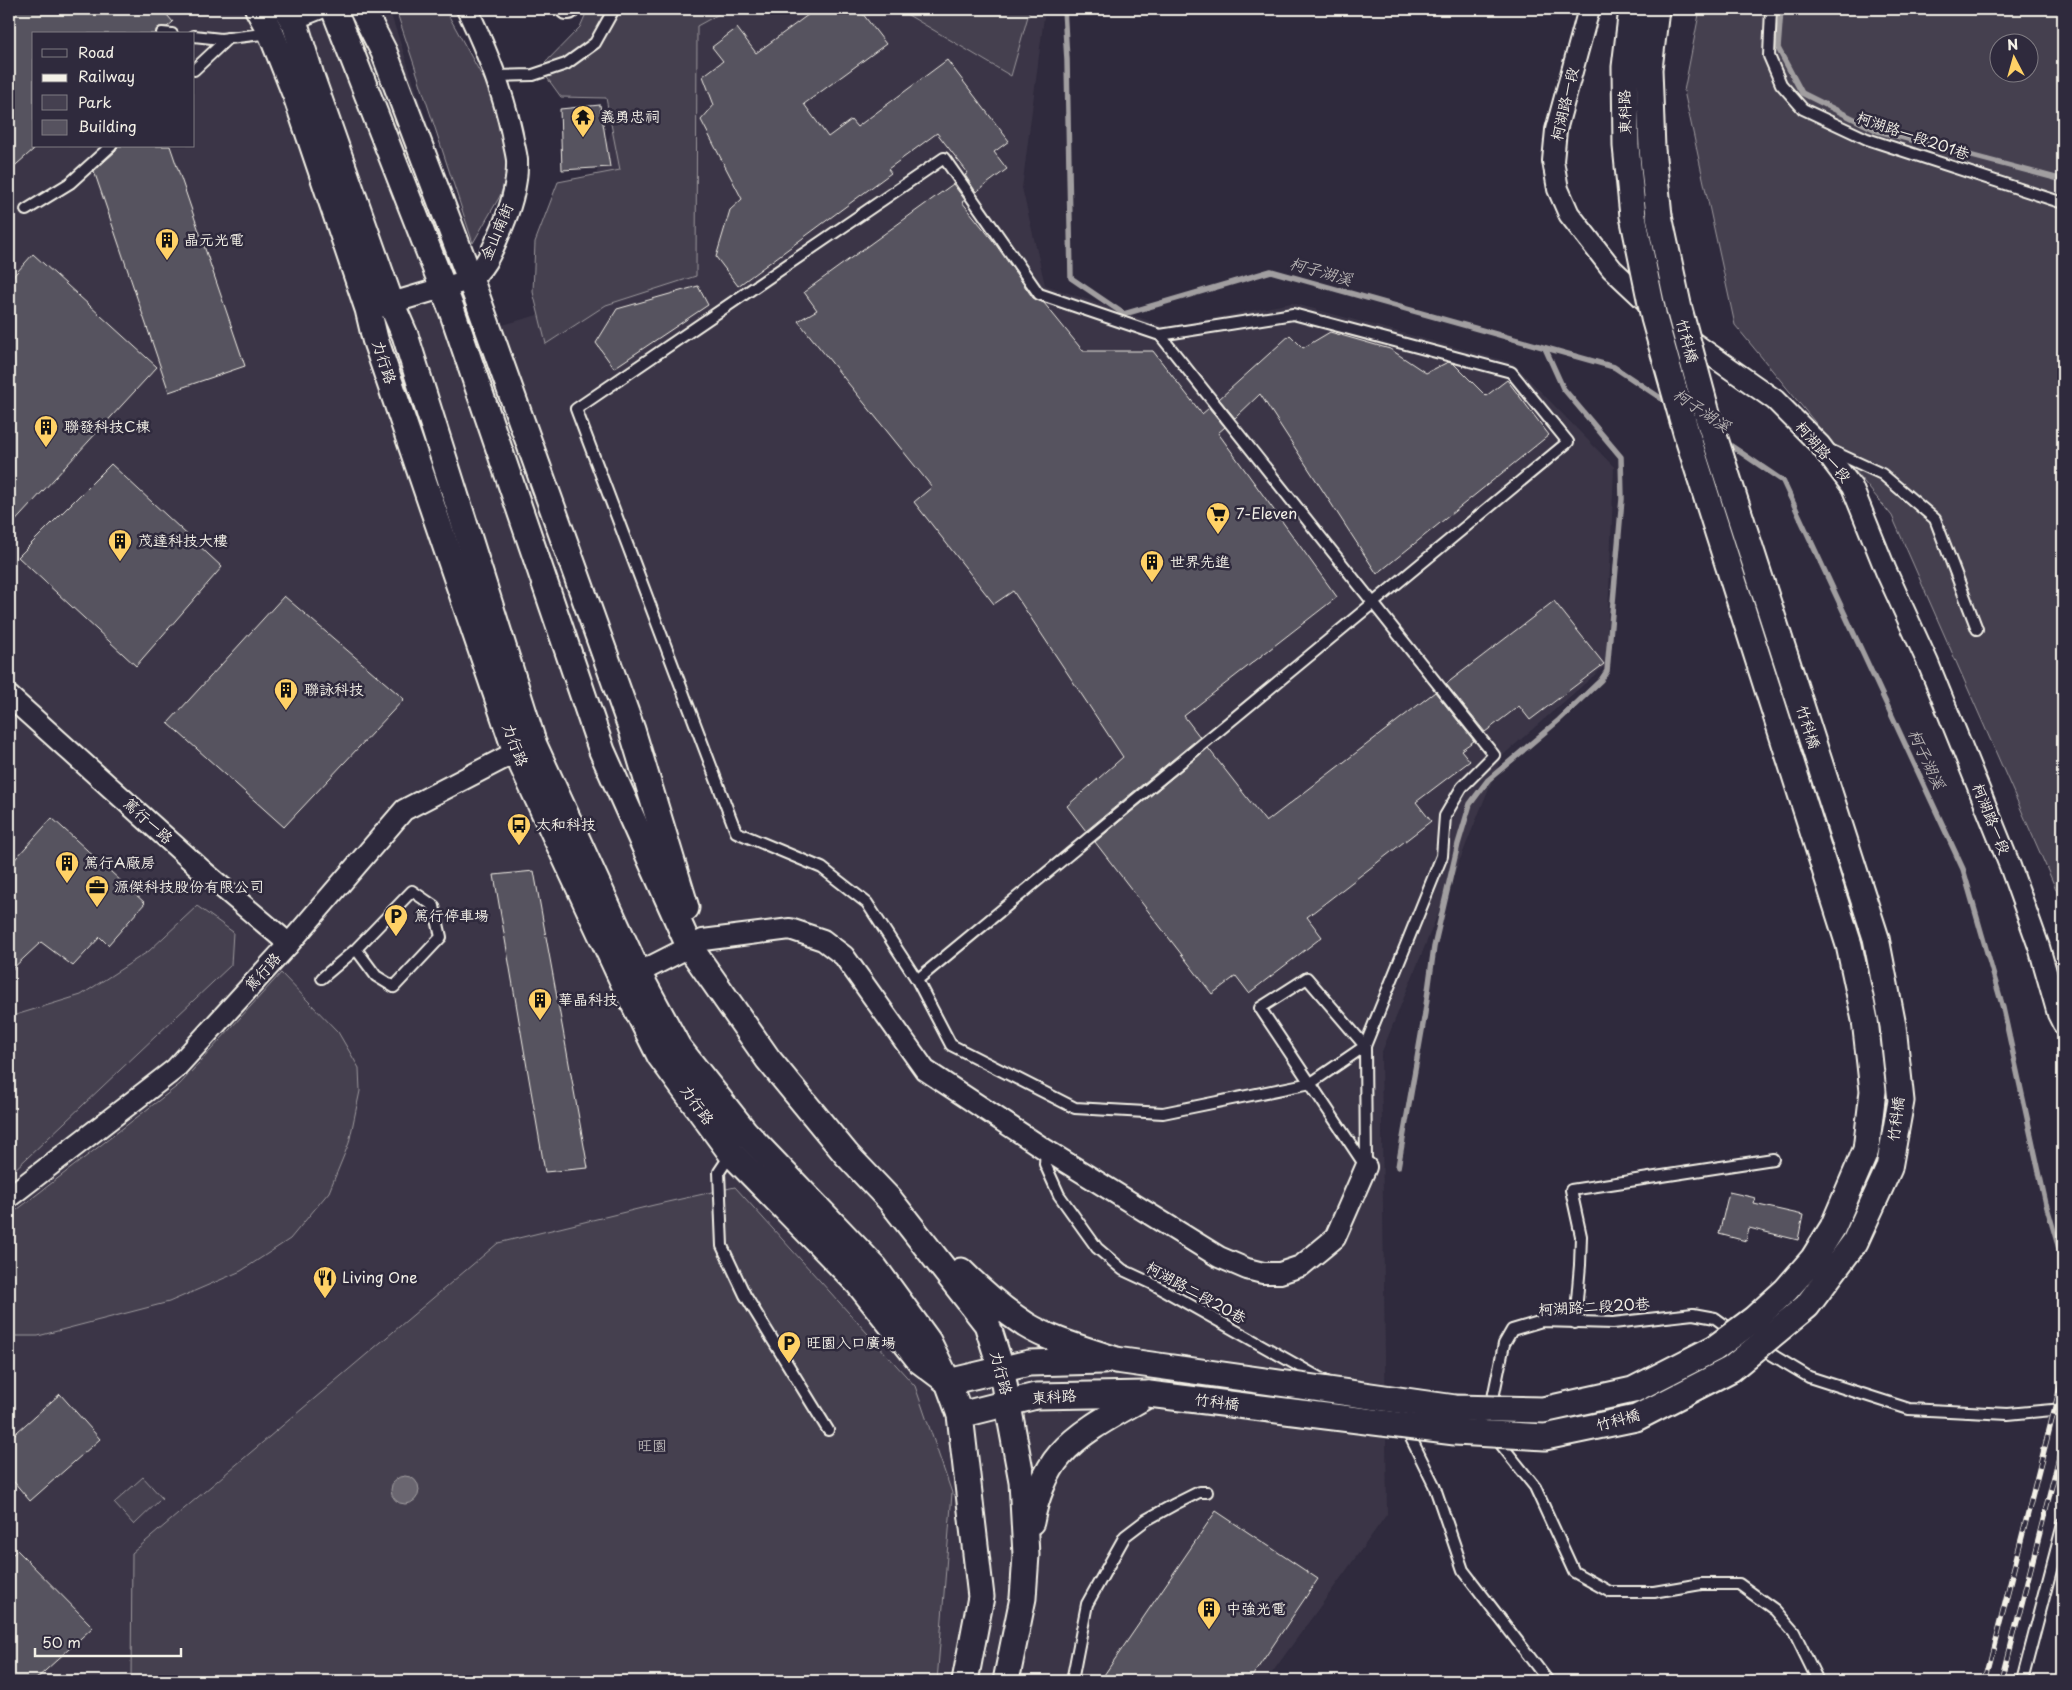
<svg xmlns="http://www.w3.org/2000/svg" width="2072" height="1690" viewBox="0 0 2072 1690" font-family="'Playpen Sans','LXGW WenKai TC',sans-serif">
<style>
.built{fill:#3b3647;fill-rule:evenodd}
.green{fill:#454050;stroke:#9c989c;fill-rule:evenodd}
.water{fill:#6a6670;stroke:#a19ea0}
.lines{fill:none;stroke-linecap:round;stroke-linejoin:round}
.stream{stroke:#a19ea0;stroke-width:5.5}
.building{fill:#56525f;stroke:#f4f1e8}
.service-casing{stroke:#f4f1e8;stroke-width:14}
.minor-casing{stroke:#f4f1e8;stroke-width:24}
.tertiary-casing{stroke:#f4f1e8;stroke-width:29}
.service{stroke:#2f2a3d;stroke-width:10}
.minor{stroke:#2f2a3d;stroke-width:20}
.tertiary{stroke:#2f2a3d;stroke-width:25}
.rail-casing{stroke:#f4f1e8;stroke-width:5.5}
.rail{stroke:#2f2a3d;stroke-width:4;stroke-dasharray:11;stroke-linecap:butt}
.tertiary-bridge-casing{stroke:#f4f1e8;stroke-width:29;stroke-linecap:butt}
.tertiary-bridge{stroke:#2f2a3d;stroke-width:25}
.labels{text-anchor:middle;stroke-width:5;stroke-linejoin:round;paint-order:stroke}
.street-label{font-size:15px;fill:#f4f1e8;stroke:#2f2a3d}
.poi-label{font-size:15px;fill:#f4f1e8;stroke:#2f2a3d;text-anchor:start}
.park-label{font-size:15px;fill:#b7b3b3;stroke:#2f2a3d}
.water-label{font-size:16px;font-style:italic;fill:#b6b2b2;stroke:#2f2a3d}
</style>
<rect width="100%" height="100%" fill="#2f2a3d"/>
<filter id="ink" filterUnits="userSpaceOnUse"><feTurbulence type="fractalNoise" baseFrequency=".02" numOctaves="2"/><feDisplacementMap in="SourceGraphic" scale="10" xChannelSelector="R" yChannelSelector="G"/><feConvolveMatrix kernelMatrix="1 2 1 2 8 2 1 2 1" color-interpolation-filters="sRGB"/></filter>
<g filter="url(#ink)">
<path class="built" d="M 9,9 L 389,9 L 496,327 L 548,312 L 654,9 L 1045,9 L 1022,188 L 1045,285 L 1166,327 L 1292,303 L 1513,363 L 1614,467 L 1606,665 L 1502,756 L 1381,1054 L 1387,1514 L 1266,1681 L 9,1681 ZM 34,34 L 194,34 L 194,146 L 34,146 Z"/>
<g class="green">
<path d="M 407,9 L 445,9 L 493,96 L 511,163 L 500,196 L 473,243 L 397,13 Z"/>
<path d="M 588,9 L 728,9 L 697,26 L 696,276 L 606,305 L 546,344 L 533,292 L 535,242 L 558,182 L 620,170 L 606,98 L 561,97 L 540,68 L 580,27 Z"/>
<path d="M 898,9 L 1030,9 L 1011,76 Z"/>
<path d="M 1700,9 L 2063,9 L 2063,905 L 1892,516 L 1735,325 L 1684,91 ZM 2000,42 L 2030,42 L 2030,72 L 2000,72 Z"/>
<path d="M 197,906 L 233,932 L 231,965 L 9,1175 L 9,1017 L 81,995 L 149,951 Z"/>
<path d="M 281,973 L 338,1032 L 359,1068 L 360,1091 L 349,1143 L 329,1192 L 290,1239 L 241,1271 L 169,1302 L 38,1336 L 9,1336 L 9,1216 L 180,1084 Z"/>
<path d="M 735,1187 L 915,1386 L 952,1493 L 937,1681 L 131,1680 L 132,1553 L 498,1243 L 654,1205 Z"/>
<path d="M 143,1477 L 162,1498 L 134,1525 L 114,1503 Z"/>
</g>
<circle class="water" cx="405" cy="1490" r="14"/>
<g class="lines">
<g class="stream">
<path d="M 1064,9 L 1067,60 L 1071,278 L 1124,314 L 1271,271 L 1614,367 L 1671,405"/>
<path d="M 1781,9 L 1778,48 L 1802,93 L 1878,131 L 2063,180"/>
<path d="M 1724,441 L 1783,481 L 1963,869 L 2003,1008 L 2046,1204 L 2063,1262"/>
<path d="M 1398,1167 L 1425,1013 L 1434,947 L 1458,844 L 1470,804 L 1488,780 L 1559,720 L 1601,680 L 1607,671 L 1622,499 L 1621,457 L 1563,388 L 1545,348"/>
</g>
</g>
<g class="building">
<path d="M 9,9 L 162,9 L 173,22 L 167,27 L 159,27 L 155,34 L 34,34 L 34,149 L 9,171 Z"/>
<path d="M 816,9 L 859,9 L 886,44 L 804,104 L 828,137 L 851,120 L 857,127 L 947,60 L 1009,141 L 994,152 L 1007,169 L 976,192 L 965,175 L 968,173 L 937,133 L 888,169 L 891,173 L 738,286 L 716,257 L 730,210 L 742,199 L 701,120 L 714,105 L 703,76 L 723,61 L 712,47 L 737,28 L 756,53 Z"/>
<path d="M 600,105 L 610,167 L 562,170 L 560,109 Z"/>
<path d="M 118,146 L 170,146 L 245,366 L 169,392 L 94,171 L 116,151 Z"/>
<path d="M 953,184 L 965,200 L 962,202 L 994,242 L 1033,298 L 1044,303 L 1083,351 L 1153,351 L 1202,414 L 1209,408 L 1225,427 L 1218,433 L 1337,597 L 1184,716 L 1200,737 L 1086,831 L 1067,806 L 1123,757 L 1013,591 L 994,604 L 914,502 L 932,487 L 798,321 L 817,310 L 804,292 Z"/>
<path d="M 33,254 L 157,367 L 9,528 L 9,281 Z"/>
<path d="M 698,286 L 708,305 L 614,368 L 596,343 L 617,309 Z"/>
<path d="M 1330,332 L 1390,349 L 1426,373 L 1448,362 L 1454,364 L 1486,396 L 1507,380 L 1549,435 L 1377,574 L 1260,394 L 1235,418 L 1219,399 L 1290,335 L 1303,348 Z"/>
<path d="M 111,464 L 222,567 L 136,666 L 18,557 Z"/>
<path d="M 284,596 L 404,699 L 284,827 L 168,723 Z"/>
<path d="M 1554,601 L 1604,664 L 1530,720 L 1519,706 L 1485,732 L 1446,684 Z"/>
<path d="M 1435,692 L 1474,741 L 1461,750 L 1470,761 L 1416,802 L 1431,821 L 1307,917 L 1322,937 L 1249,993 L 1236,976 L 1212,994 L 1095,842 L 1208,748 L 1266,822 Z"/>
<path d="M 52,818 L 145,903 L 108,945 L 100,937 L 73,966 L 41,942 L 9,972 L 9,866 Z"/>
<path d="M 534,871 L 588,1168 L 545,1172 L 494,875 Z"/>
<path d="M 1729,1192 L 1756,1198 L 1754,1204 L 1803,1215 L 1798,1240 L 1749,1228 L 1746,1241 L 1719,1234 Z"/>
<path d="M 60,1394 L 100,1439 L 30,1501 L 9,1476 L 9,1439 Z"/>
<path d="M 1216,1511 L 1318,1579 L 1249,1681 L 1100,1681 Z"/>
<path d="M 17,1550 L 93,1627 L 34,1681 L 9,1681 L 9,1558 Z"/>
</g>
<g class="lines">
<g class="service-casing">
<g id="service">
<path d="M 1771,9 L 1769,56 L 1781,84 L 1803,109 L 1867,139 L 2063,203"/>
<path d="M 294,24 L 332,9"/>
<path d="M 162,33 L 172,34"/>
<path d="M 194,36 L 221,39 L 271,33"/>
<path d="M 194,70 L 228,38"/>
<path d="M 496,76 L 533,75 L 566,64 L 595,43 L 614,9"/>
<path d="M 26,210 L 70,183 L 111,146"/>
<path d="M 1828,449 L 1882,474 L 1935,519 L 1977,629"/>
<path d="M 322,978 L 356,949 L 412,891 L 434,906 L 441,937 L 394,987 L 376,976 L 356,949"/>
<path d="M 1307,978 L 1365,1046 L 1366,1167 L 1260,1008 Z"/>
<path d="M 917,980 L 1568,442 L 1511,372 L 1293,314 L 1160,335 L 1039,294 L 944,158 L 576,409 L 736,832 L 822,868 L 867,903 L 917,980 L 951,1045 L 1075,1108 L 1163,1113 L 1311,1083 L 1365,1046 L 1442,856 L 1445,816 L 1462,787 L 1494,755 L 1160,335"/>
<path d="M 1046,1150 L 1045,1164 L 1059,1195 L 1097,1248 L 1123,1270 L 1151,1283 L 1327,1382"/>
<path d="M 731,1154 L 719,1172 L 722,1246 L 745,1295 L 828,1430"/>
<path d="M 1575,1323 L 1580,1265 L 1581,1236 L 1571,1190 L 1773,1159"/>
<path d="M 1759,1347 L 1809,1377 L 1909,1409 L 2008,1414 L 2063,1409"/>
<path d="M 1491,1408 L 1504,1344 L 1512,1330 L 1542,1321 L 1613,1323 L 1693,1314 L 1715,1318 L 1736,1333"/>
<path d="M 1406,1428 L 1434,1485 L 1463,1570 L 1548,1681"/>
<path d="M 1495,1437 L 1535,1487 L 1574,1572 L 1610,1592 L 1654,1592 L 1701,1584 L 1739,1584 L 1775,1610 L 1794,1632 L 1818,1681"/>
<path d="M 1072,1681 L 1087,1604 L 1125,1536 L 1146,1520 L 1175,1504 L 1199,1492 L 1207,1492"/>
<path d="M 2022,1681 L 2063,1524"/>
</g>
</g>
<g class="minor-casing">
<g id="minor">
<path d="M 566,9 L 569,9"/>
<path d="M 1589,9 L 1556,130 L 1553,161 L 1558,189 L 1569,214 L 1612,269 L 1681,334 L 1775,400 L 1820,445 L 1852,487 L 1886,571 L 1928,663 L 2010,866 L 2039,947 L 2058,1014 L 2063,1024"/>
<path d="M 378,307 L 469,280 C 484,270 491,253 498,237 C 509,213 518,186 517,160 C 516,151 513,142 512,134 C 503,90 486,49 467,9"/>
<path d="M 9,696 L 203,871 L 289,944"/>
<path d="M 626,983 L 638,973 L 703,940 L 790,929 L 823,940 L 844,956 L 925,1070 L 1046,1150 L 1219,1257 L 1247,1269 L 1263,1273 L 1280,1273 L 1301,1266 L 1335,1238 L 1366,1167"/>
<path d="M 9,1197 L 175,1069 L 289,944 L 404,810 L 516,752"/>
</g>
</g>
<g class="tertiary-casing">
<g id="tertiary">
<path d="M 258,9 L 271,33 L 296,96 L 368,309 L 375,339 L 516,752 L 624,984 L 660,1056 L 731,1153 L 858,1283 L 920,1361 L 944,1379"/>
<path d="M 286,9 L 295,24 L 312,79 L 391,303 L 405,335 L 534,745 L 638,973 L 678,1047 L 745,1132 L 875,1268 L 928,1341 L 948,1382 L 960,1415 L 981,1597 L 965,1681"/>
<path d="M 334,9 L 451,308 L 602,751 L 689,946 L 768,1059 L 847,1155 L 890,1200 L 987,1324 L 1001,1368 L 1022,1481 L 1026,1555 L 1023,1598 L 1006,1681"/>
<path d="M 362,9 L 384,52 L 478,300 L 632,730 L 686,908"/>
<path d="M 1632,9 L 1625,67 L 1626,146 L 1633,216"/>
<path d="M 1656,9 L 1649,69 L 1652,149 L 1659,216"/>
<path d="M 961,1271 C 981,1291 1003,1310 1026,1325 C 1052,1341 1088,1350 1116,1360"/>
<path d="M 948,1382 L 1029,1363 L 1103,1361"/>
<path d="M 960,1415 L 1036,1396 L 1147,1394"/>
<path d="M 1031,1522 C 1035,1500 1045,1472 1060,1455 C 1082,1429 1120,1411 1149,1394"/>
</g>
</g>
<use href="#service" class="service"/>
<use href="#minor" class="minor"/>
<use href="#tertiary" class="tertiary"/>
<g class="rail-casing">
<g id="rail">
<path d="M 1985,1681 L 2063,1376"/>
<path d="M 2002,1681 L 2063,1442"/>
</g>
</g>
<use href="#rail" class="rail"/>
<g class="tertiary-bridge-casing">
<g id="tertiary-bridge">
<path d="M 1116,1360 L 1455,1408 L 1543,1410 L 1633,1390 L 1715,1348 L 1754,1319 L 1786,1290 L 1813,1259 L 1833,1227 L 1866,1150 L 1873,1091 L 1865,1020 L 1849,945 L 1686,432 L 1654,318 L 1633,216"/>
<path d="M 1149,1394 L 1455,1432 L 1545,1437 L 1636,1418 L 1731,1369 L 1807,1306 L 1855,1242 L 1889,1168 L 1901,1101 L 1893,1026 L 1876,938 L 1708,417 L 1679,309 L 1659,216"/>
</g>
</g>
<use href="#tertiary-bridge" class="tertiary-bridge"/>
</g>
</g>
<defs>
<g id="temple-pin" transform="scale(1.25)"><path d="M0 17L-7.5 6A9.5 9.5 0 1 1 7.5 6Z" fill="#ffd166" stroke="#2f2a3d"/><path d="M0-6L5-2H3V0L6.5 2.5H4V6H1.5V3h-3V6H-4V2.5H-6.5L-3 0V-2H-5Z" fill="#111"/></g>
<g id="building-pin" transform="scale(1.25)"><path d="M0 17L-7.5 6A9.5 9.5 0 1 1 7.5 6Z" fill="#ffd166" stroke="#2f2a3d"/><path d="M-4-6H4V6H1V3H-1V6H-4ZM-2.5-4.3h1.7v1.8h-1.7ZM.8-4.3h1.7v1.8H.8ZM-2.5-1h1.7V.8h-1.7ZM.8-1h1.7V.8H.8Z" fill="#111"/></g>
<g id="supermarket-pin" transform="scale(1.25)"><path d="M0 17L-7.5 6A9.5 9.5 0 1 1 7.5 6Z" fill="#ffd166" stroke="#2f2a3d"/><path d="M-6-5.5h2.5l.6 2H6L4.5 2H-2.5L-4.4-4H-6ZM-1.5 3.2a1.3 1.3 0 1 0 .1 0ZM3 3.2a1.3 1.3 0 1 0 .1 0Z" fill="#111"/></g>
<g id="bus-pin" transform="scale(1.25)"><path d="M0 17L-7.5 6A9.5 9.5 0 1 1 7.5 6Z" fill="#ffd166" stroke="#2f2a3d"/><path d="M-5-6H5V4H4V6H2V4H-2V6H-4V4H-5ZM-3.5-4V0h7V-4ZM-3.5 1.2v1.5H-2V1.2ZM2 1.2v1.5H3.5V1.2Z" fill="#111"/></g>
<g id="office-pin" transform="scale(1.25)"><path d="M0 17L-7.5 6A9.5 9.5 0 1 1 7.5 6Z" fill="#ffd166" stroke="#2f2a3d"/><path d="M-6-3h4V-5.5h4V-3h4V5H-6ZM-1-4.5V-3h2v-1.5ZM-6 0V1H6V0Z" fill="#111"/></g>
<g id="parking-pin" transform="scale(1.25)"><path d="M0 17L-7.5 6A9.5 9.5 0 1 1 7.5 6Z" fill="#ffd166" stroke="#2f2a3d"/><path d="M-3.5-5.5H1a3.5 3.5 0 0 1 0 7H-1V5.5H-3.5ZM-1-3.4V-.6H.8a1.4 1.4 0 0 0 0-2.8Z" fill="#111"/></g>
<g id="restaurant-pin" transform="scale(1.25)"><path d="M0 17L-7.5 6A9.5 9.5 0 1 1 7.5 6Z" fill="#ffd166" stroke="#2f2a3d"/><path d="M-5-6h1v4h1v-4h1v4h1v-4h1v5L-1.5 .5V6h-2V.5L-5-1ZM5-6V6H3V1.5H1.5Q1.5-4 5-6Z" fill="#111"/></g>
</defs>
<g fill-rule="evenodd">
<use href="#temple-pin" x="583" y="117"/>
<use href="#building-pin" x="167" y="240"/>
<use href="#building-pin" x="46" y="427"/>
<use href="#supermarket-pin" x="1218" y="514"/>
<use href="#building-pin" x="120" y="541"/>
<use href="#building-pin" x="1152" y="562"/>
<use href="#building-pin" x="286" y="690"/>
<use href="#bus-pin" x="519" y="825"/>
<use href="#building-pin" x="67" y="863"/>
<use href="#office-pin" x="97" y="887"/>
<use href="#parking-pin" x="396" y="916"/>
<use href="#building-pin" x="540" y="1000"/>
<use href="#restaurant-pin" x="325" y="1278"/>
<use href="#parking-pin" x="789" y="1343"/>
<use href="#building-pin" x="1209" y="1609"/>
</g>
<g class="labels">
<g class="street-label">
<text transform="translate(1565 104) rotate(-77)" y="5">柯湖路一段</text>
<text transform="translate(1625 112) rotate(-91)" y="5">東科路</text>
<text transform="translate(1913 136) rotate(19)" y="5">柯湖路一段201巷</text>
<text transform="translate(497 232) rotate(-67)" y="5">金山南街</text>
<text transform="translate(1687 341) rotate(75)" y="5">竹科橋</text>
<text transform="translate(384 362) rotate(72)" y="5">力行路</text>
<text transform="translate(1823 452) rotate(49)" y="5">柯湖路一段</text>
<text transform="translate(1808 727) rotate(72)" y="5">竹科橋</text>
<text transform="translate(515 745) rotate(69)" y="5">力行路</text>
<text transform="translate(1991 819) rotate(68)" y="5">柯湖路一段</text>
<text transform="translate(148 821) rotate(42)" y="5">篤行一路</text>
<text transform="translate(263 972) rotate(-48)" y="5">篤行路</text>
<text transform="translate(697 1105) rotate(54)" y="5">力行路</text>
<text transform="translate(1896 1119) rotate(-83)" y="5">竹科橋</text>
<text transform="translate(1196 1293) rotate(29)" y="5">柯湖路二段20巷</text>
<text transform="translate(1594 1307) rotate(-3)" y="5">柯湖路二段20巷</text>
<text transform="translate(1001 1373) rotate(75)" y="5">力行路</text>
<text transform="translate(1054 1397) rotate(-4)" y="5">東科路</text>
<text transform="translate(1217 1402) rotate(7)" y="5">竹科橋</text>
<text transform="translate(1618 1420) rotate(-15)" y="5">竹科橋</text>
</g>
<g class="poi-label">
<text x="600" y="122">義勇忠祠</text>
<text x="184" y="245">晶元光電</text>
<text x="64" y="432">聯發科技C棟</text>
<text x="1236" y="519">7-Eleven</text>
<text x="138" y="546">茂達科技大樓</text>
<text x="1170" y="567">世界先進</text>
<text x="304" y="695">聯詠科技</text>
<text x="536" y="830">太和科技</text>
<text x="84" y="868">篤行A廠房</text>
<text x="114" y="892">源傑科技股份有限公司</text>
<text x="414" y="921">篤行停車場</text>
<text x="558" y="1005">華晶科技</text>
<text x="342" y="1283">Living One</text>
<text x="806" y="1348">旺園入口廣場</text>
<text x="1226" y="1614">中強光電</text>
</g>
<g class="park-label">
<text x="652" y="1451">旺園</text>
</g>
<g class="water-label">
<text transform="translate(1321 271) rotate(16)" y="6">柯子湖溪</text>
<text transform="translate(1702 410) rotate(34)" y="6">柯子湖溪</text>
<text transform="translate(1927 759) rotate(65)" y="6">柯子湖溪</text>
</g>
</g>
<rect width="2072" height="1690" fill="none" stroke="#2f2a3d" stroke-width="30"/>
<rect x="15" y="15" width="2042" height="1660" fill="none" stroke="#f4f1e8" stroke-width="2" filter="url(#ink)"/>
<rect x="32" y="32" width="162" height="115" fill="#2f2a3d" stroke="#7e7a81"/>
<rect x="42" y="49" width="25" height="8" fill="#2f2a3d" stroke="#7e7a81"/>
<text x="78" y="58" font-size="15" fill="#f4f1e8">Road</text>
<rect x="42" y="74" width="25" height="8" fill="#f4f1e8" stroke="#7e7a81"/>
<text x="78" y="82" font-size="15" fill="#f4f1e8">Railway</text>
<rect x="42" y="95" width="25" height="15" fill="#454050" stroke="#7e7a81"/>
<text x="78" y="108" font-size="15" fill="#f4f1e8">Park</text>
<rect x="42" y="120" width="25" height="15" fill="#56525f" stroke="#7e7a81"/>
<text x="78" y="132" font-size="15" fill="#f4f1e8">Building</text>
<g transform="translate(2014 58) rotate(354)"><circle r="24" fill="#2f2a3d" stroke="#7e7a81"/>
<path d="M0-4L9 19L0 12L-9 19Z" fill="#ffd166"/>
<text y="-8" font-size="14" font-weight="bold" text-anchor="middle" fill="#f4f1e8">N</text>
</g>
<path d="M35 1648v8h146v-8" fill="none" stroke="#f4f1e8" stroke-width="2.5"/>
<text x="42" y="1648" font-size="15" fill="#f4f1e8" stroke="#2f2a3d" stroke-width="4" paint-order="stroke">50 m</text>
</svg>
